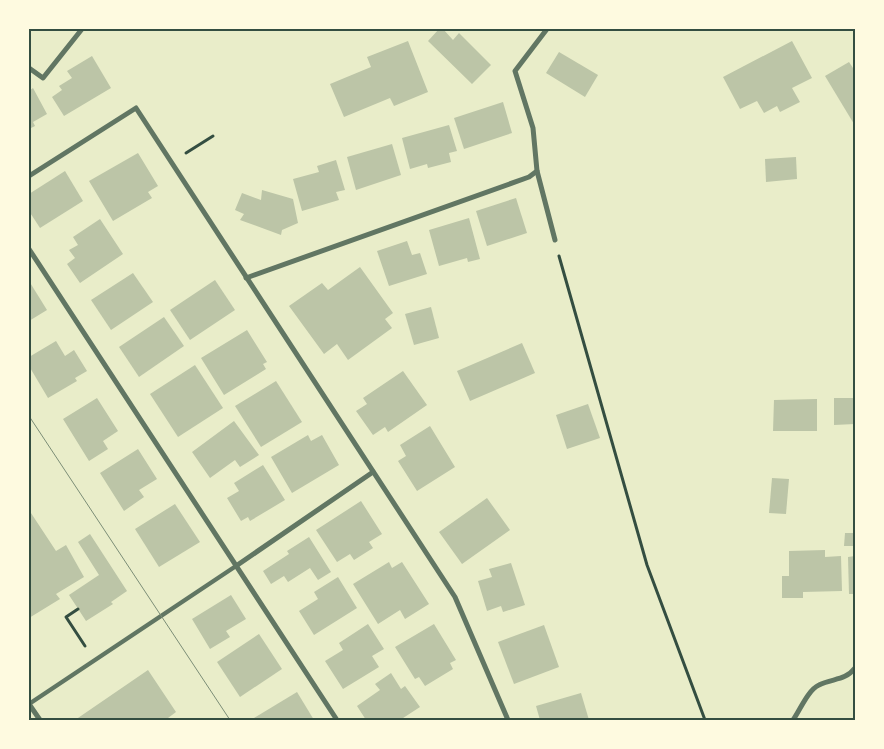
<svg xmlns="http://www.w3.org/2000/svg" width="884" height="749" viewBox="0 0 884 749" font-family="'DM Sans',sans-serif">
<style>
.building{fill:#bcc5a7}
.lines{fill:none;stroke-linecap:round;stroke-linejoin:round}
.path{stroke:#344e41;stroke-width:3}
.pedestrian{stroke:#617663;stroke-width:4.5}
.minor{stroke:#617663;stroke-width:5}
.tram{stroke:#7c8e77;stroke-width:1}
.neatline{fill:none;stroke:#344e41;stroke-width:2}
</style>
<rect width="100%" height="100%" fill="#e9edc9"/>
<g class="building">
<path d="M 439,29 L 443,29 L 453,40 L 459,33 L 491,65 L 472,84 L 428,41 Z"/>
<path d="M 408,41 L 428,92 L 394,106 L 390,98 L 344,117 L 330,84 L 371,67 L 367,57 Z"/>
<path d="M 792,41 L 812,78 L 792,88 L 800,102 L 780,112 L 777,106 L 764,113 L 757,101 L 740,109 L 723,77 Z"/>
<path d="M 559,52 L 598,75 L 585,97 L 546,73 Z"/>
<path d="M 92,56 L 111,88 L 64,116 L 52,97 L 62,90 L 59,86 L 72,78 L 67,71 Z"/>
<path d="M 849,62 L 855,71 L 854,124 L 825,76 Z"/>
<path d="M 33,88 L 47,114 L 33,122 L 35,126 L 29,129 L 29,91 Z"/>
<path d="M 503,102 L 512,133 L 464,149 L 454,118 Z"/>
<path d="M 449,125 L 457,151 L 449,153 L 451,162 L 428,168 L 427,164 L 410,169 L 402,138 Z"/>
<path d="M 392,144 L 401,175 L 356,190 L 347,157 Z"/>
<path d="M 138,153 L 158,186 L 148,192 L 152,198 L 113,221 L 89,181 Z"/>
<path d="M 796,157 L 797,179 L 766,182 L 765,159 Z"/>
<path d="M 336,160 L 345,190 L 336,192 L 339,200 L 302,211 L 293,179 L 319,172 L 317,166 Z"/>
<path d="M 65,171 L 83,201 L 40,228 L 29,211 L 29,194 Z"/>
<path d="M 262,190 L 293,199 L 298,223 L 282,230 L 281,235 L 240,220 L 244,214 L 235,210 L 242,193 L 261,200 Z"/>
<path d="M 516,198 L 527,233 L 487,246 L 476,211 Z"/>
<path d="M 469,218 L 480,259 L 468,262 L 467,258 L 439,266 L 429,230 Z"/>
<path d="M 100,219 L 123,254 L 80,283 L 67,264 L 75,258 L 69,250 L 78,245 L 73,237 Z"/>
<path d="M 407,241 L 412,255 L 420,253 L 427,274 L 389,286 L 377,251 Z"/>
<path d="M 360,267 L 393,313 L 385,319 L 392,328 L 348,360 L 337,344 L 324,354 L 289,306 L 322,283 L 328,290 Z"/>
<path d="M 133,273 L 153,302 L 111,330 L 91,300 Z"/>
<path d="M 215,280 L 235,310 L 190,340 L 170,310 Z"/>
<path d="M 29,281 L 47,310 L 29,321 Z"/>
<path d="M 431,307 L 439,338 L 414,345 L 405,314 Z"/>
<path d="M 164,317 L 184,346 L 139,377 L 119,347 Z"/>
<path d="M 247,330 L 267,362 L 263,364 L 266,369 L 224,395 L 201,358 Z"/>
<path d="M 56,341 L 65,356 L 74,350 L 87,371 L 75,378 L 77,381 L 48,398 L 29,366 L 29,357 Z"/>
<path d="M 522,343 L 535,373 L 470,401 L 457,371 Z"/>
<path d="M 195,365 L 223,408 L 178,437 L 150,394 Z"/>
<path d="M 403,371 L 427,405 L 388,432 L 385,427 L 373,435 L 356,411 L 367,404 L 363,398 Z"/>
<path d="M 276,381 L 302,422 L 261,447 L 235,406 Z"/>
<path d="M 97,398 L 118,431 L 103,441 L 108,449 L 89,461 L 63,419 Z"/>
<path d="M 834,398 L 855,398 L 855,424 L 834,425 Z"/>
<path d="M 817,399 L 817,431 L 773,431 L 774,400 Z"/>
<path d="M 588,404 L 600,438 L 567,449 L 556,415 Z"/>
<path d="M 234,421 L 259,455 L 240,467 L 235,460 L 210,478 L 192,452 Z"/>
<path d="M 430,426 L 455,467 L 417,491 L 398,461 L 406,456 L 400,445 Z"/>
<path d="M 308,435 L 311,441 L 322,435 L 339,465 L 292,493 L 271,457 Z"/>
<path d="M 138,449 L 157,479 L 139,490 L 144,497 L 124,511 L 100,473 Z"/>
<path d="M 263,465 L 285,500 L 250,521 L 248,517 L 241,521 L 227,498 L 239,491 L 234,483 Z"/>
<path d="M 772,478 L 789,479 L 786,514 L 769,513 Z"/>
<path d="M 487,498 L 510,530 L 462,564 L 439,532 Z"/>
<path d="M 361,501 L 382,534 L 369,542 L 373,548 L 354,560 L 350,554 L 337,562 L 316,530 Z"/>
<path d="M 175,504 L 200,542 L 159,567 L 135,529 Z"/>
<path d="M 29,510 L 56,551 L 66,545 L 84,577 L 56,594 L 60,599 L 29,618 Z"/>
<path d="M 845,533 L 855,533 L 855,546 L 844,546 Z"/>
<path d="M 90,534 L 127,591 L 111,602 L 113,604 L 86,621 L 69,595 L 99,575 L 78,542 Z"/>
<path d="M 309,537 L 331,572 L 318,580 L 310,568 L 288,582 L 284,576 L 271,584 L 263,571 L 289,554 L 287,551 Z"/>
<path d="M 825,550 L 825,557 L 841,556 L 842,591 L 803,592 L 803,598 L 782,598 L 782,576 L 789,576 L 789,551 Z"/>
<path d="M 855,556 L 855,594 L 849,594 L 848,557 Z"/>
<path d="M 389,562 L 392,568 L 402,562 L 429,604 L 405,619 L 400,610 L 378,624 L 353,584 Z"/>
<path d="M 511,563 L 525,605 L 503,612 L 501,606 L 487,611 L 478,581 L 492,577 L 489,569 Z"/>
<path d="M 338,577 L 357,608 L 314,635 L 299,611 L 318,599 L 314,592 Z"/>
<path d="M 231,595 L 246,619 L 226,631 L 230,637 L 210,649 L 192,619 Z"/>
<path d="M 368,624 L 384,649 L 372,656 L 379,667 L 343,689 L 325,661 L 343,650 L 339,643 Z"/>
<path d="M 434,624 L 456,660 L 450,663 L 453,669 L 425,686 L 419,677 L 415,679 L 395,647 Z"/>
<path d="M 544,625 L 559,667 L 514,684 L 498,642 Z"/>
<path d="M 259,634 L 282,669 L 240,697 L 217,662 Z"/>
<path d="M 148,670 L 176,712 L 168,718 L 170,720 L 75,720 Z"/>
<path d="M 391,673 L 401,689 L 405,686 L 420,707 L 400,720 L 366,720 L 357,706 L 380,690 L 375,684 Z"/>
<path d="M 297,692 L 314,720 L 256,720 L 254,718 Z"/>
<path d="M 581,693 L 589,720 L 540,720 L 536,706 Z"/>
</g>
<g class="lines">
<g class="path">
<path d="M 186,153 L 213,136"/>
<path d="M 559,256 L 647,565 L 705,720"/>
<path d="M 78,609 L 66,617 L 85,646"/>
</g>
<path class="pedestrian" d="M 29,704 L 236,566"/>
<g class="minor">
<path d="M 29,68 L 43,78 L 82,29"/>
<path d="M 537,171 L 555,240"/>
<path d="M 29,176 L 136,108 L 455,597 L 508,720"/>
<path d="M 29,249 L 337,720"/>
<path d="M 246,278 L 529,177 L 537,171 L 533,128 L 515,71 L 547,29"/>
<path d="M 236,566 L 373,472"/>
<path d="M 29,704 L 40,720"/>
<path d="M 793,720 C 800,710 808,690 819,685 C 833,678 845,681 855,668"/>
</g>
<path class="tram" d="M 29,416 L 230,720"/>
</g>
<rect width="884" height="749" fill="none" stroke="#fefae0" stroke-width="60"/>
<rect x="30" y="30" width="824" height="689" class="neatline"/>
</svg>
